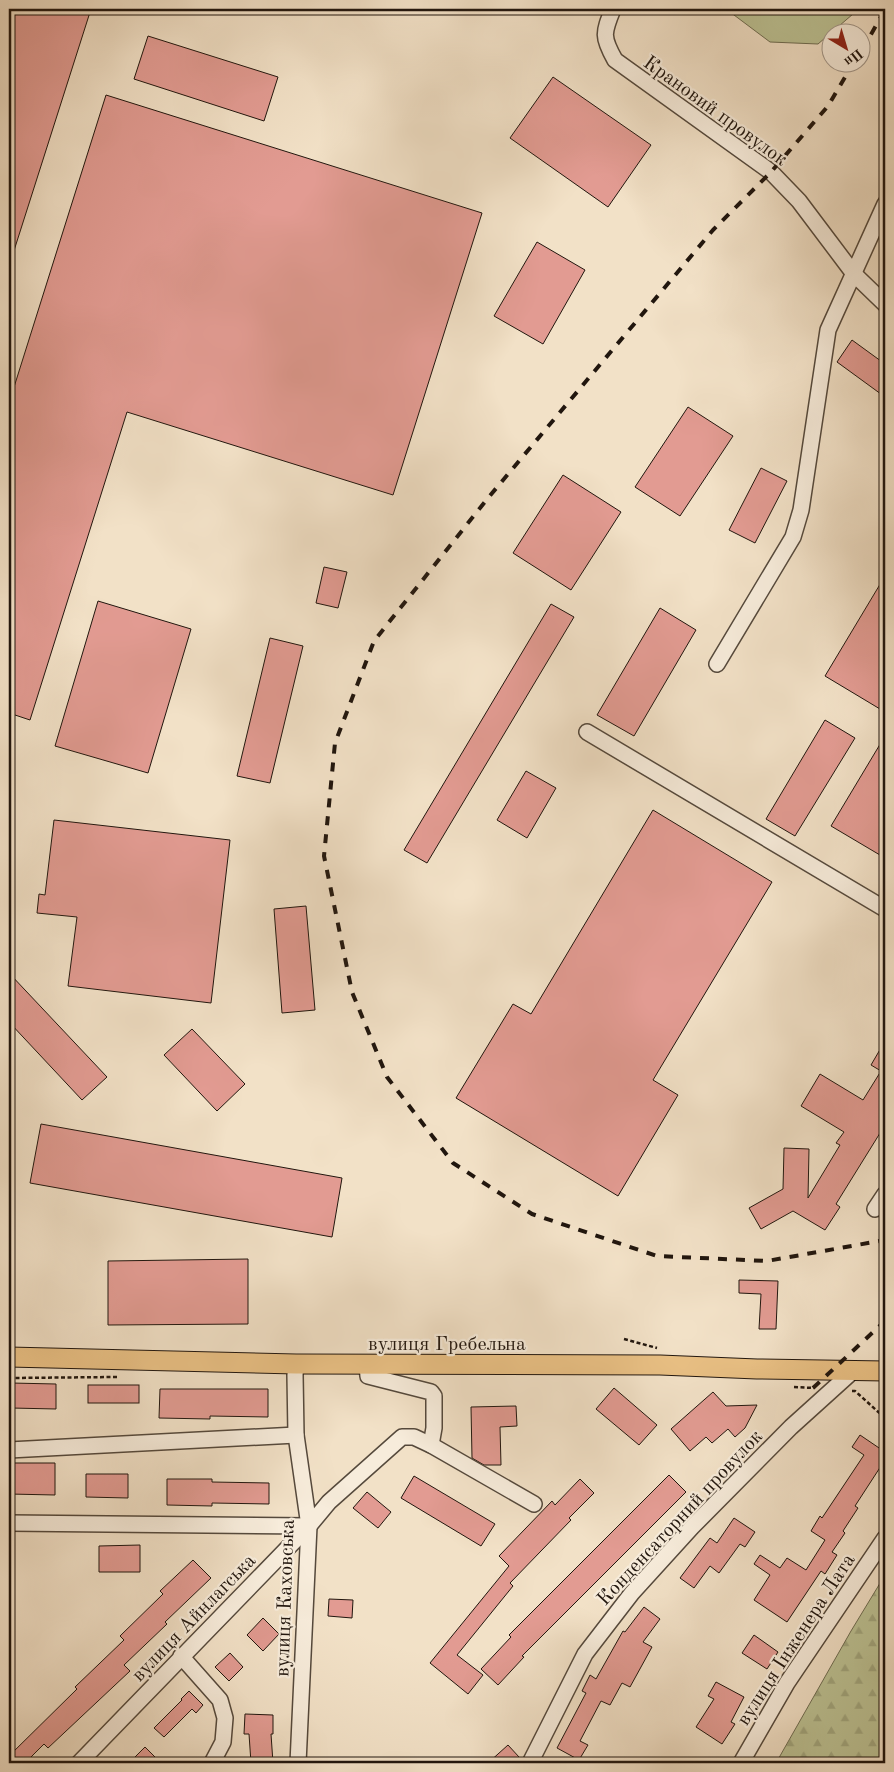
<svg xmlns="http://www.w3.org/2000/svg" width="894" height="1772" viewBox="0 0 894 1772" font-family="'Old Standard TT',serif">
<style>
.green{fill:#bcc294;stroke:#6e6c51}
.forest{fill:url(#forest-firs);stroke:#6e6c51}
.building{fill:#e29b92;stroke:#21160e}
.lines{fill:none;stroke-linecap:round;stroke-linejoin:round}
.minor-casing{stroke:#55493c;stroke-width:18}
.major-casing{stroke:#21160e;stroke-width:21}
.path{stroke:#21160e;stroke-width:2.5;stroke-dasharray:4 2.5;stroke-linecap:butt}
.minor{stroke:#f7ecdb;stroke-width:15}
.major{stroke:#e9c084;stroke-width:19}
.rail{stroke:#21160e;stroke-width:4;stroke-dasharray:9 9;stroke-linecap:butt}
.labels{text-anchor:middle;stroke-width:4.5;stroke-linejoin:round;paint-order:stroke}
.street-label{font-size:20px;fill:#21160e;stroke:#f7ecdb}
</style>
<defs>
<pattern id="forest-firs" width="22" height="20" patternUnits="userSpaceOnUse" patternTransform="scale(1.25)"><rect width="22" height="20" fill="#bcc294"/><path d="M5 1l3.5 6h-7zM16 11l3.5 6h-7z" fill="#a1a67e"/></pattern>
</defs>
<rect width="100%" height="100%" fill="#f2e1c7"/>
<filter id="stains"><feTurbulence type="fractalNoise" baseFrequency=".004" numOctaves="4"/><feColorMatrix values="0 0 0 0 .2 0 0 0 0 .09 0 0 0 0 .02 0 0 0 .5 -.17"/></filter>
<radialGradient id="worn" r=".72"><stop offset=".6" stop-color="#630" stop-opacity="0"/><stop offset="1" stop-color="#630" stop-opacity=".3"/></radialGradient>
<path class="green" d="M 726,9 L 855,9 L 853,14 L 818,44 L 770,42 Z"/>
<path class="forest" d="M 885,1575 L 885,1763 L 776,1763 L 851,1631 Z"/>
<g class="building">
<path d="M 9,9 L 91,9 L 11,260 L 9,260 Z"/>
<path d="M 148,36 L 278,77 L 264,121 L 134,79 Z"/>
<path d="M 553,77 L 651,145 L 608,207 L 510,138 Z"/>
<path d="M 106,95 L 482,213 L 393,495 L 127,412 L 30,720 L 9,713 L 9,403 Z"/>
<path d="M 537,242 L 585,270 L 543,344 L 494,316 Z"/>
<path d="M 852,340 L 885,364 L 885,397 L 837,362 Z"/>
<path d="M 688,407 L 733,436 L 680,516 L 635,487 Z"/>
<path d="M 761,468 L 787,481 L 755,543 L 729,530 Z"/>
<path d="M 563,475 L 621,512 L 571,590 L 513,553 Z"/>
<path d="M 324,567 L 347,572 L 338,608 L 316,603 Z"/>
<path d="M 885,576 L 885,712 L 825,676 Z"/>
<path d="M 98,601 L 191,629 L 148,773 L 55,746 Z"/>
<path d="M 551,604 L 574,617 L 427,863 L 404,850 Z"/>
<path d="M 660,608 L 696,630 L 634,736 L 597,715 Z"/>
<path d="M 270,638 L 303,646 L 270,783 L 237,776 Z"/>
<path d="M 825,720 L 855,738 L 795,836 L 766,819 Z"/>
<path d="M 885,736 L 885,858 L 831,826 Z"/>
<path d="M 526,771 L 556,788 L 527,838 L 497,820 Z"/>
<path d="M 653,810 L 772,882 L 653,1080 L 678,1095 L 618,1196 L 456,1098 L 513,1004 L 531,1014 Z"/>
<path d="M 54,820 L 230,840 L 211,1003 L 68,986 L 77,917 L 37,913 L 39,894 L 45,895 Z"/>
<path d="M 306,906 L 315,1010 L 282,1013 L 274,909 Z"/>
<path d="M 9,973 L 107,1077 L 82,1100 L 9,1022 Z"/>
<path d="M 192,1029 L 245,1084 L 217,1111 L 164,1055 Z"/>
<path d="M 885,1041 L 885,1125 L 836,1204 L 840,1207 L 825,1230 L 793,1211 L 761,1229 L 749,1208 L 783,1189 L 784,1148 L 809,1149 L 808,1198 L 840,1145 L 836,1143 L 844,1132 L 801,1106 L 820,1074 L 863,1100 L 881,1071 L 871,1065 Z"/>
<path d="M 41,1124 L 342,1178 L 332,1237 L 30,1183 Z"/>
<path d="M 248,1259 L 248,1324 L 108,1325 L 108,1261 Z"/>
<path d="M 739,1280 L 778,1281 L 776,1329 L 759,1329 L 761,1294 L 739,1293 Z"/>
<path d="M 11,1383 L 56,1384 L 56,1409 L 11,1408 Z"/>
<rect x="88" y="1385" width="51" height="18"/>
<path d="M 614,1388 L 657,1425 L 639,1445 L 596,1409 Z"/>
<path d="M 160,1389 L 268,1389 L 268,1417 L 210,1416 L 210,1419 L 159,1418 Z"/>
<path d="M 713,1392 L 726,1406 L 757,1405 L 745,1428 L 735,1437 L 728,1429 L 712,1443 L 706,1437 L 690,1451 L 671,1429 Z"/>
<path d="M 516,1406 L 517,1426 L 500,1427 L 501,1465 L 484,1465 L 472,1458 L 471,1407 Z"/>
<path d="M 860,1435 L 885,1452 L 885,1469 L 881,1466 L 855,1506 L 858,1508 L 843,1531 L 845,1533 L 832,1552 L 837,1555 L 825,1574 L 821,1571 L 787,1622 L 754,1600 L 770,1575 L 754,1564 L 760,1555 L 780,1568 L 787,1558 L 806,1570 L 825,1540 L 811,1531 L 820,1516 L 822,1518 L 864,1455 L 852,1447 Z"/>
<path d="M 9,1463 L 55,1463 L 55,1495 L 9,1494 Z"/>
<path d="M 86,1474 L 128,1474 L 128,1498 L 86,1497 Z"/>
<path d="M 669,1475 L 686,1492 L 522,1656 L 524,1657 L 498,1685 L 481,1669 L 511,1637 L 509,1635 Z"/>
<path d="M 414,1476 L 495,1524 L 481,1546 L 401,1498 Z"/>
<path d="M 167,1479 L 212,1479 L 212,1482 L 269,1483 L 269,1504 L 212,1503 L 212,1506 L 167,1505 Z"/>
<path d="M 580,1479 L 594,1493 L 569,1518 L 571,1520 L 510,1583 L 513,1586 L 457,1655 L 483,1675 L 468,1694 L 430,1663 L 509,1566 L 499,1556 L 552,1501 L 555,1505 Z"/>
<path d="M 367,1492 L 391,1512 L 378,1528 L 353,1508 Z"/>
<path d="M 734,1518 L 755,1532 L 745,1547 L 740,1544 L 719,1573 L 710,1566 L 694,1588 L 680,1578 L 710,1538 L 717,1543 Z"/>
<path d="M 140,1545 L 140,1572 L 99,1572 L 99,1546 Z"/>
<path d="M 193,1560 L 211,1578 L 165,1622 L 167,1624 L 124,1665 L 130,1671 L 48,1748 L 44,1744 L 25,1763 L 9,1763 L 9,1756 L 77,1689 L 75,1687 L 124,1640 L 120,1636 L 163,1594 L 160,1591 Z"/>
<path d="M 329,1599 L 353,1600 L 352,1618 L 328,1616 Z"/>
<path d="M 644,1607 L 660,1619 L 643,1642 L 652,1647 L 630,1687 L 622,1683 L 610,1705 L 601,1701 L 580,1741 L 588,1745 L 579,1760 L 557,1748 L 586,1693 L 582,1691 L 590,1675 L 596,1679 L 623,1631 L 625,1632 Z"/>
<path d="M 263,1618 L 279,1634 L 263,1651 L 247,1635 Z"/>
<path d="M 754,1635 L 778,1652 L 767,1669 L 742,1653 Z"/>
<path d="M 230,1653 L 243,1667 L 229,1681 L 215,1667 Z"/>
<path d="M 716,1682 L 744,1697 L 731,1722 L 735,1724 L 722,1744 L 696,1727 L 714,1699 L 708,1696 Z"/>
<path d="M 189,1691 L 203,1705 L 196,1713 L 192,1709 L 164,1737 L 154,1728 L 182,1700 L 181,1699 Z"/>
<path d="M 245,1714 L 273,1715 L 273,1734 L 271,1734 L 273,1763 L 251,1763 L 249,1734 L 244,1734 Z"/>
<path d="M 508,1745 L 519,1757 L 512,1763 L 488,1763 Z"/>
<path d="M 145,1747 L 161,1763 L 129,1763 Z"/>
</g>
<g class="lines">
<g class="minor-casing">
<g id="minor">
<path d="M 613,9 C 603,33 602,37 615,60 L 771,172 L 799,201 L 854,274 L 885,304"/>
<path d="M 717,664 L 793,537 L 801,510 L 828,330 L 885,204"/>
<path d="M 587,732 L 885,909"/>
<path d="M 875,1209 L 885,1194"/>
<path d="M 296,1364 L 295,1375 L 296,1435 L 309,1526 L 298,1763"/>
<path d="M 367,1365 L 368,1376 L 431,1392 L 434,1396 L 434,1428 L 431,1445"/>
<path d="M 9,1450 L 296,1435"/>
<path d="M 9,1523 L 309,1526"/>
<path d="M 181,1656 L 220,1700 L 225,1718 L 223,1742 L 212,1763"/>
<path d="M 79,1763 L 309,1526 L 329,1502 L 402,1437 L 414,1437 L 431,1445 L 534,1504"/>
<path d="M 530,1763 L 585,1654 L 632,1593 L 692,1527 L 791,1427 L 853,1371"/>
<path d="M 741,1763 L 787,1683 L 885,1538"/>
</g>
</g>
<g class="major-casing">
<path id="major" d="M 9,1357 L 296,1364 L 660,1365 L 757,1369 L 885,1371"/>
</g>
<g class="path">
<path d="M 624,1339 L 657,1348"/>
<path d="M 9,1378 L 117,1377"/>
<path d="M 794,1387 L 814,1388"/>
<path d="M 852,1391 L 855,1391 L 885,1418"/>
</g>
<use href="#minor" class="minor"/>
<use href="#major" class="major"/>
<g class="rail">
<path d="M 862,50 L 885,10"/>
<path d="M 854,62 L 828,106 L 771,172 L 713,230 L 488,498 L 374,641 L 335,743 L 324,856 L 352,992 L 387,1077 L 453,1163 L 532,1214 L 657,1256 L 767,1261 L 885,1240"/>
<path d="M 813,1388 L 885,1321"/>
</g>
</g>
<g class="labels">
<g class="street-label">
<text transform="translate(716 110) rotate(36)" y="7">Крановий провулок</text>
<text x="447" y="1350">вулиця Гребельна</text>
<text transform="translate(679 1517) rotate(-47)" y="7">Конденсаторний провулок</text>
<text transform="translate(284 1598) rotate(-88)" y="7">вулиця Каховська</text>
<text transform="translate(193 1617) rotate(-46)" y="7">вулиця Айнлагська</text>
<text transform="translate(795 1639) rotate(-57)" y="7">вулиця Інженера Лата</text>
</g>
</g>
<rect width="894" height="1772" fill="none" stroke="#f2e1c7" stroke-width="30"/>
<rect x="10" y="10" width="874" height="1752" fill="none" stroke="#21160e" stroke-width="2.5"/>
<rect x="15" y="15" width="864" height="1742" fill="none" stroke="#21160e"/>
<g transform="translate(846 48) rotate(142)"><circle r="24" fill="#f7ecdb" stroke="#a19689"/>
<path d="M0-4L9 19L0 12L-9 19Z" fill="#8f2418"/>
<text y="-8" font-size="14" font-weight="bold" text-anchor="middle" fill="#21160e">Пн</text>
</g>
<rect width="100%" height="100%" filter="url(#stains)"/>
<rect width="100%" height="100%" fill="url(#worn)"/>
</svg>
